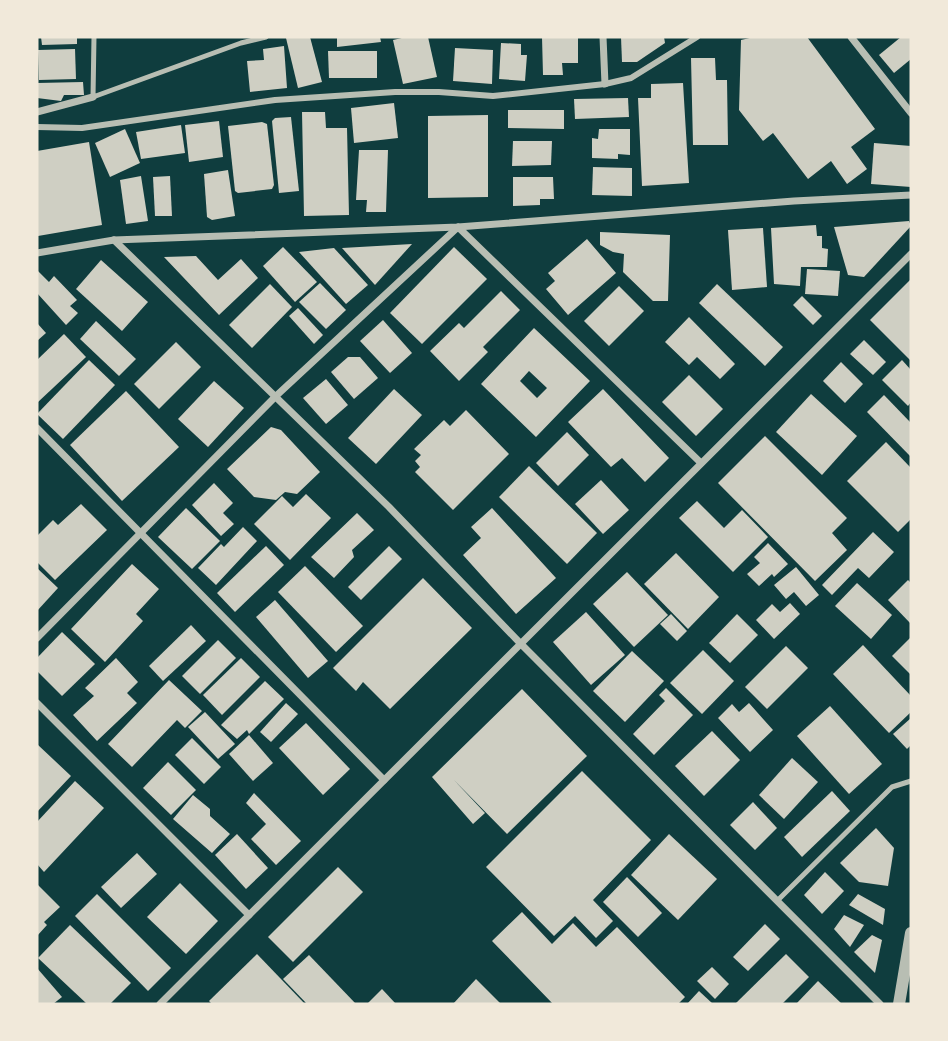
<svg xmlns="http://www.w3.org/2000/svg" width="948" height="1041" viewBox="0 0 948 1041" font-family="Karla,sans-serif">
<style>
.building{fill:#cfcfc3;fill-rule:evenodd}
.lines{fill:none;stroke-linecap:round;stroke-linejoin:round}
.service{stroke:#b8beb3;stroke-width:5}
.pedestrian{stroke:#b8beb3;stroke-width:6}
.minor{stroke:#b8beb3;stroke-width:7}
.tertiary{stroke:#b8beb3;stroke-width:12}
</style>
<rect width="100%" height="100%" fill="#0f3d3e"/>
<g class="building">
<path d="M 41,37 L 77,37 L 77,44 L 42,45 Z"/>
<path d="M 310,37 L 322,82 L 298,88 L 286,38 Z"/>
<path d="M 337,37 L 380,37 L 381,42 L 337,47 Z"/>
<path d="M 406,37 L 428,37 L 437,77 L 403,84 L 393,40 Z"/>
<path d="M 542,37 L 578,37 L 578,63 L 562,63 L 563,75 L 543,75 Z"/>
<path d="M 621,37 L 664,37 L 665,43 L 637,62 L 622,62 Z"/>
<path d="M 754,37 L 807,37 L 875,129 L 851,147 L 867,169 L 847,184 L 831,161 L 808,179 L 773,133 L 763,141 L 739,110 L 741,40 Z"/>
<path d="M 901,37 L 911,37 L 911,59 L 894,73 L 879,55 Z"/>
<path d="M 501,43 L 521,44 L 521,55 L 527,55 L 525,81 L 499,79 Z"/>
<path d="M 284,46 L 287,88 L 250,92 L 247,61 L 264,60 L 263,49 Z"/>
<path d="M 455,48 L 493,50 L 492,84 L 453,81 Z"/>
<path d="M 75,49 L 76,79 L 39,80 L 38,50 Z"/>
<path d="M 328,51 L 377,51 L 377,78 L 329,78 Z"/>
<path d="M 691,58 L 715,58 L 716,80 L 727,80 L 728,145 L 693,145 Z"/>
<path d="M 83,82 L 84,95 L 64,95 L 61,101 L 37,98 L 37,83 Z"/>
<path d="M 683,83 L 689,183 L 642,186 L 638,98 L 651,98 L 651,84 Z"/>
<path d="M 628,98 L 629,117 L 575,119 L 574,99 Z"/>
<path d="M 394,103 L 398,138 L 354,143 L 351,108 Z"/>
<path d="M 508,110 L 564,110 L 564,129 L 508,128 Z"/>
<path d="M 302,112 L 325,112 L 326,128 L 347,128 L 349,215 L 304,216 Z"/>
<path d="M 488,115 L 488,197 L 428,198 L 428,116 Z"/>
<path d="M 291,117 L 299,191 L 279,193 L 272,121 L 275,118 Z"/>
<path d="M 219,121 L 223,157 L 189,162 L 185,125 Z"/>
<path d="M 262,122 L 267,124 L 274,185 L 272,189 L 238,193 L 235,191 L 228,126 Z"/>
<path d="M 181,125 L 185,153 L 141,159 L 136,132 Z"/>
<path d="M 125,129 L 140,163 L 110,177 L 95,143 Z"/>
<path d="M 599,129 L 630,129 L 630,155 L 618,154 L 618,159 L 592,158 L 592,138 L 598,139 Z"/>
<path d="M 513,141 L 552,141 L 551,165 L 512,166 Z"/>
<path d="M 89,142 L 102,225 L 38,236 L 37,151 Z"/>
<path d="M 874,143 L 911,146 L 911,187 L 871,184 Z"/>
<path d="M 359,150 L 388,150 L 386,212 L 366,212 L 367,200 L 356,200 Z"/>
<path d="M 593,167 L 632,168 L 632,196 L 592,195 Z"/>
<path d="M 228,170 L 235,216 L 212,220 L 207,217 L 204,174 Z"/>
<path d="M 141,176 L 148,221 L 126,224 L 120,180 Z"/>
<path d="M 170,176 L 172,216 L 155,216 L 153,177 Z"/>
<path d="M 513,177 L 553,177 L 554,199 L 540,199 L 540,205 L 513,206 Z"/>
<path d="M 909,221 L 911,226 L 864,277 L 848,275 L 834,227 Z"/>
<path d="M 816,225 L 817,236 L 822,236 L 822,248 L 828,249 L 827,267 L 801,267 L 800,286 L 774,284 L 771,228 Z"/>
<path d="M 763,228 L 767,287 L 732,290 L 728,230 Z"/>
<path d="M 600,232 L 670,235 L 668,301 L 653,301 L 623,272 L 624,254 L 613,252 L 600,245 Z"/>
<path d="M 587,239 L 616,273 L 568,315 L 546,289 L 555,281 L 548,273 Z"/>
<path d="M 412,244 L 375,285 L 342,248 Z"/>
<path d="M 283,247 L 317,282 L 295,302 L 263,266 Z"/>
<path d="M 454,247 L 487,279 L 422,344 L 390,313 Z"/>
<path d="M 334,248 L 368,285 L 346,304 L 299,252 Z"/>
<path d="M 196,256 L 218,280 L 241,259 L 258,278 L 219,315 L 164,257 Z"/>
<path d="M 101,260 L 148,302 L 122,331 L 76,289 Z"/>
<path d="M 807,269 L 840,271 L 838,296 L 805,294 Z"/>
<path d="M 37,270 L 49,282 L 54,276 L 77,300 L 70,306 L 78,313 L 66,325 L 37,293 Z"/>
<path d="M 911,279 L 911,361 L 870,320 Z"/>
<path d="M 320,283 L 346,310 L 326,329 L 299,302 Z"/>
<path d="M 270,284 L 292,307 L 252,348 L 229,325 Z"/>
<path d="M 717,284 L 783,347 L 765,366 L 699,303 Z"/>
<path d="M 619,286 L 644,311 L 609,346 L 584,321 Z"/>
<path d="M 501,291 L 520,310 L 483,347 L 488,352 L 459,381 L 430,351 L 459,323 L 464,328 Z"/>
<path d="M 802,296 L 822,316 L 813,325 L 793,305 Z"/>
<path d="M 298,308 L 323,335 L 314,344 L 289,316 Z"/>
<path d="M 689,317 L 735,364 L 720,379 L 697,357 L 689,365 L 665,342 Z"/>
<path d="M 383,320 L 412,353 L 390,373 L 360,341 Z"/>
<path d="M 96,321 L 136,359 L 119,376 L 80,339 Z"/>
<path d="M 37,323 L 46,333 L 37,341 Z"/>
<path d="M 534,328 L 590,381 L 536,437 L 481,384 ZM 529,371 L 547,388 L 537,398 L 520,381 Z"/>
<path d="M 64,334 L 86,357 L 37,403 L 37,360 Z"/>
<path d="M 864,340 L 886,362 L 873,375 L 850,354 Z"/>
<path d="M 176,342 L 201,367 L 159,409 L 134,384 Z"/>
<path d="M 348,357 L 360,357 L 378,378 L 354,399 L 331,372 Z"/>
<path d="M 89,360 L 115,385 L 63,439 L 37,414 Z"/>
<path d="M 902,360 L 911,370 L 911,402 L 908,406 L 882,380 Z"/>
<path d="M 841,362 L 863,384 L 845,403 L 823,381 Z"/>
<path d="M 689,375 L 723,409 L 696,436 L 662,402 Z"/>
<path d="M 326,379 L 348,405 L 326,424 L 303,398 Z"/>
<path d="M 214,381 L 244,408 L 208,447 L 178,419 Z"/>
<path d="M 394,389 L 422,415 L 376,464 L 348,438 Z"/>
<path d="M 603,389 L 669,458 L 645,482 L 622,458 L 611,467 L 568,422 Z"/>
<path d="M 126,391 L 179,447 L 122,501 L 70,445 Z"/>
<path d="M 811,394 L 857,436 L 822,475 L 776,432 Z"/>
<path d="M 884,395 L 911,423 L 911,457 L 867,412 Z"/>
<path d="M 466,410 L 509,454 L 453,510 L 415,472 L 420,467 L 415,461 L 421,455 L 414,449 L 444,420 L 450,426 Z"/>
<path d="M 271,427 L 281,430 L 320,472 L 297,494 L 285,492 L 276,500 L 254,497 L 227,469 Z"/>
<path d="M 567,432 L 589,455 L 558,486 L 536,463 Z"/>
<path d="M 765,436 L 847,518 L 832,533 L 847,550 L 815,581 L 718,483 Z"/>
<path d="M 886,442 L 911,468 L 911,519 L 898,532 L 847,481 Z"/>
<path d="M 529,466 L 597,533 L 567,564 L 499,497 Z"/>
<path d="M 601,480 L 629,510 L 603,534 L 575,504 Z"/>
<path d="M 214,483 L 233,503 L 223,513 L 234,524 L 221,536 L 192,505 Z"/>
<path d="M 306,494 L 331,518 L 290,560 L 254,524 L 282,496 L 293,507 Z"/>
<path d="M 697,501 L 724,528 L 742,510 L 768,537 L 733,572 L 679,518 Z"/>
<path d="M 81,504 L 107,530 L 55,580 L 37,562 L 37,536 L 53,520 L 58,525 Z"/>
<path d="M 186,508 L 220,541 L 192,569 L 158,537 Z"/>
<path d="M 492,508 L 556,578 L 516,614 L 463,555 L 481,538 L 471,527 Z"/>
<path d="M 357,513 L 374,530 L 352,550 L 354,557 L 334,578 L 311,557 Z"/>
<path d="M 243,527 L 257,541 L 216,585 L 198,568 L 221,544 L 224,547 Z"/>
<path d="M 873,532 L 894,552 L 869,578 L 858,568 L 832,595 L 822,585 Z"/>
<path d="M 768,543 L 788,564 L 774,577 L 772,574 L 759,586 L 747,574 L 760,563 L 754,557 Z"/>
<path d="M 266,546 L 284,565 L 235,612 L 217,593 Z"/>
<path d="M 389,546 L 402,559 L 361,600 L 348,587 Z"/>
<path d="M 676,553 L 719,597 L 688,629 L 644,584 Z"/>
<path d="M 132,564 L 159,589 L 136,614 L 143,621 L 105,662 L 71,629 Z"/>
<path d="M 305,566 L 363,626 L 336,652 L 278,592 Z"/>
<path d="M 796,567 L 819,595 L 806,606 L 794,592 L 786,599 L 774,585 Z"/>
<path d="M 37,568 L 58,588 L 37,611 Z"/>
<path d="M 627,572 L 668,615 L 634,647 L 593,604 Z"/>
<path d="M 423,578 L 472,628 L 390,709 L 363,682 L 356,691 L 333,668 Z"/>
<path d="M 908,580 L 911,583 L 911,624 L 888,600 Z"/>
<path d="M 857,583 L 892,615 L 871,639 L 835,606 Z"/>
<path d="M 275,600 L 328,661 L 308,678 L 256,617 Z"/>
<path d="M 790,603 L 800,614 L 774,639 L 756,620 L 772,604 L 780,612 Z"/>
<path d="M 586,612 L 625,655 L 591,685 L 553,642 Z"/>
<path d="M 671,614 L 687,631 L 677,641 L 660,624 Z"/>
<path d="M 737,614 L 758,635 L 730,663 L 709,643 Z"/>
<path d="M 191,625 L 206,641 L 163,681 L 149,666 Z"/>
<path d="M 62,632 L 95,664 L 62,696 L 37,671 L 37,658 Z"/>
<path d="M 911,637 L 911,675 L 892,656 Z"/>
<path d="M 218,640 L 236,658 L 200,694 L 182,676 Z"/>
<path d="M 863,645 L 911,696 L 911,712 L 889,733 L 833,674 Z"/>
<path d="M 786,646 L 808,668 L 767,709 L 745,687 Z"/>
<path d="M 703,650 L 734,681 L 702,714 L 670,683 Z"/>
<path d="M 632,651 L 664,681 L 625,722 L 593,691 Z"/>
<path d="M 116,658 L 138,682 L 127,693 L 137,703 L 97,741 L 73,715 L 94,696 L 85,688 Z"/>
<path d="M 241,658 L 260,677 L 222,715 L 203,695 Z"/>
<path d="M 169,680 L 202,711 L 185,728 L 177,720 L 132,767 L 108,744 Z"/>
<path d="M 265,681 L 284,699 L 249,734 L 247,730 L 237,739 L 221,725 Z"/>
<path d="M 666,688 L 693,715 L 654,755 L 633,734 L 665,701 L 659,695 Z"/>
<path d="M 522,689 L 587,756 L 507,834 L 453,779 L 485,813 L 473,824 L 432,777 Z"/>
<path d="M 286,703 L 298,714 L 271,742 L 260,732 Z"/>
<path d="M 749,703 L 773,730 L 750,752 L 718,718 L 732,704 L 739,712 Z"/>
<path d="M 830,706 L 882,764 L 849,794 L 797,736 Z"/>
<path d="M 205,712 L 235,744 L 218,759 L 188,727 Z"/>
<path d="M 911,718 L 911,745 L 907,749 L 893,734 Z"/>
<path d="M 306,723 L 350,769 L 323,795 L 279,748 Z"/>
<path d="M 712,731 L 740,760 L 704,796 L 675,766 Z"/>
<path d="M 249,735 L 273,763 L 253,781 L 229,754 Z"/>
<path d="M 192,738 L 221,767 L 204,784 L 175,755 Z"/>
<path d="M 37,744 L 71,776 L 37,812 Z"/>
<path d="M 792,758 L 818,782 L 784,819 L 759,795 Z"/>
<path d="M 168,762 L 196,790 L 171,815 L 143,788 Z"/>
<path d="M 582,771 L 651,840 L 593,900 L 613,921 L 596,938 L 575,916 L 554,936 L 486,867 Z"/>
<path d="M 75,781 L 104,808 L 44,872 L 37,864 L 37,822 Z"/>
<path d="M 832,791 L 850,811 L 802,857 L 784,837 Z"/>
<path d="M 254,793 L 301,841 L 276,865 L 251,839 L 266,824 L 246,803 Z"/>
<path d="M 193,795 L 210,809 L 210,816 L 230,834 L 212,853 L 173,819 Z"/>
<path d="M 753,802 L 777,828 L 755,850 L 730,825 Z"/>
<path d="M 876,828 L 894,848 L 888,886 L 859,882 L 840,863 Z"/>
<path d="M 237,834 L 268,868 L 246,889 L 215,855 Z"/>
<path d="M 669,834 L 717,879 L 678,920 L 631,875 Z"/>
<path d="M 137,853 L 157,874 L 121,908 L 101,887 Z"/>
<path d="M 338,867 L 363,892 L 293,962 L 268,937 Z"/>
<path d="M 825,872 L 844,891 L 822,914 L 804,895 Z"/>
<path d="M 627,877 L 662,913 L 638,937 L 603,902 Z"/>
<path d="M 180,883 L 218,921 L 186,954 L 147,917 Z"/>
<path d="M 37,884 L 60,907 L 44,922 L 47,925 L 37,936 Z"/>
<path d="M 97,894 L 171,968 L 148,991 L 75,916 Z"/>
<path d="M 858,894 L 885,909 L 883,925 L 849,905 Z"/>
<path d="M 522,912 L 552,944 L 573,923 L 596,947 L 617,927 L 685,997 L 678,1004 L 553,1004 L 492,941 Z"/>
<path d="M 844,915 L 864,925 L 850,947 L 834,929 Z"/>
<path d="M 765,924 L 780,939 L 748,971 L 733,957 Z"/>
<path d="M 70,925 L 131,983 L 110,1004 L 87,1004 L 38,958 Z"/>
<path d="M 872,935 L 882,940 L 875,973 L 854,952 Z"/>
<path d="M 257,954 L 305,1004 L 212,1004 L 209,1001 Z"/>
<path d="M 786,954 L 809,977 L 782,1004 L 735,1004 Z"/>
<path d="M 309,955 L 356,1004 L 307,1004 L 283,979 Z"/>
<path d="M 712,967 L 729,984 L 715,999 L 697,981 Z"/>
<path d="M 37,968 L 62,997 L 53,1004 L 37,1004 Z"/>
<path d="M 476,979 L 501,1004 L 453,1004 Z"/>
<path d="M 818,981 L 842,1004 L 796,1004 Z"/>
<path d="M 382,989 L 396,1004 L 367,1004 Z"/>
<path d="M 699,991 L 713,1004 L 687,1004 Z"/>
</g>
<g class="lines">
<g class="service">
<path d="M 94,37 L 93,97 L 241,43 L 266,37"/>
<path d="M 778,900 L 892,787 L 911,781"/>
</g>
<path class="pedestrian" d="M 37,127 L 82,128 L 275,100 L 395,92 L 439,92 L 493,96 L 605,84 L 631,78 L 697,37"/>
<g class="minor">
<path d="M 603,37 L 605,84"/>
<path d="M 851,37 L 911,113"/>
<path d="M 37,112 L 93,97"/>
<path d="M 114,240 L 389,507 L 520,643 L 880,1004"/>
<path d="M 37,253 L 114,240 L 458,227 L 794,201 L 911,195"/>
<path d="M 37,428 L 384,780"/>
<path d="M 37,638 L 276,396 L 458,227 L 701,463"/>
<path d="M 37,703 L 249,915"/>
<path d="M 160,1004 L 911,254"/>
</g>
<path class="tertiary" d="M 899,1004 L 911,933"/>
</g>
<rect width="948" height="1041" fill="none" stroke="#f1e9da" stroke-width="77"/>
</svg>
